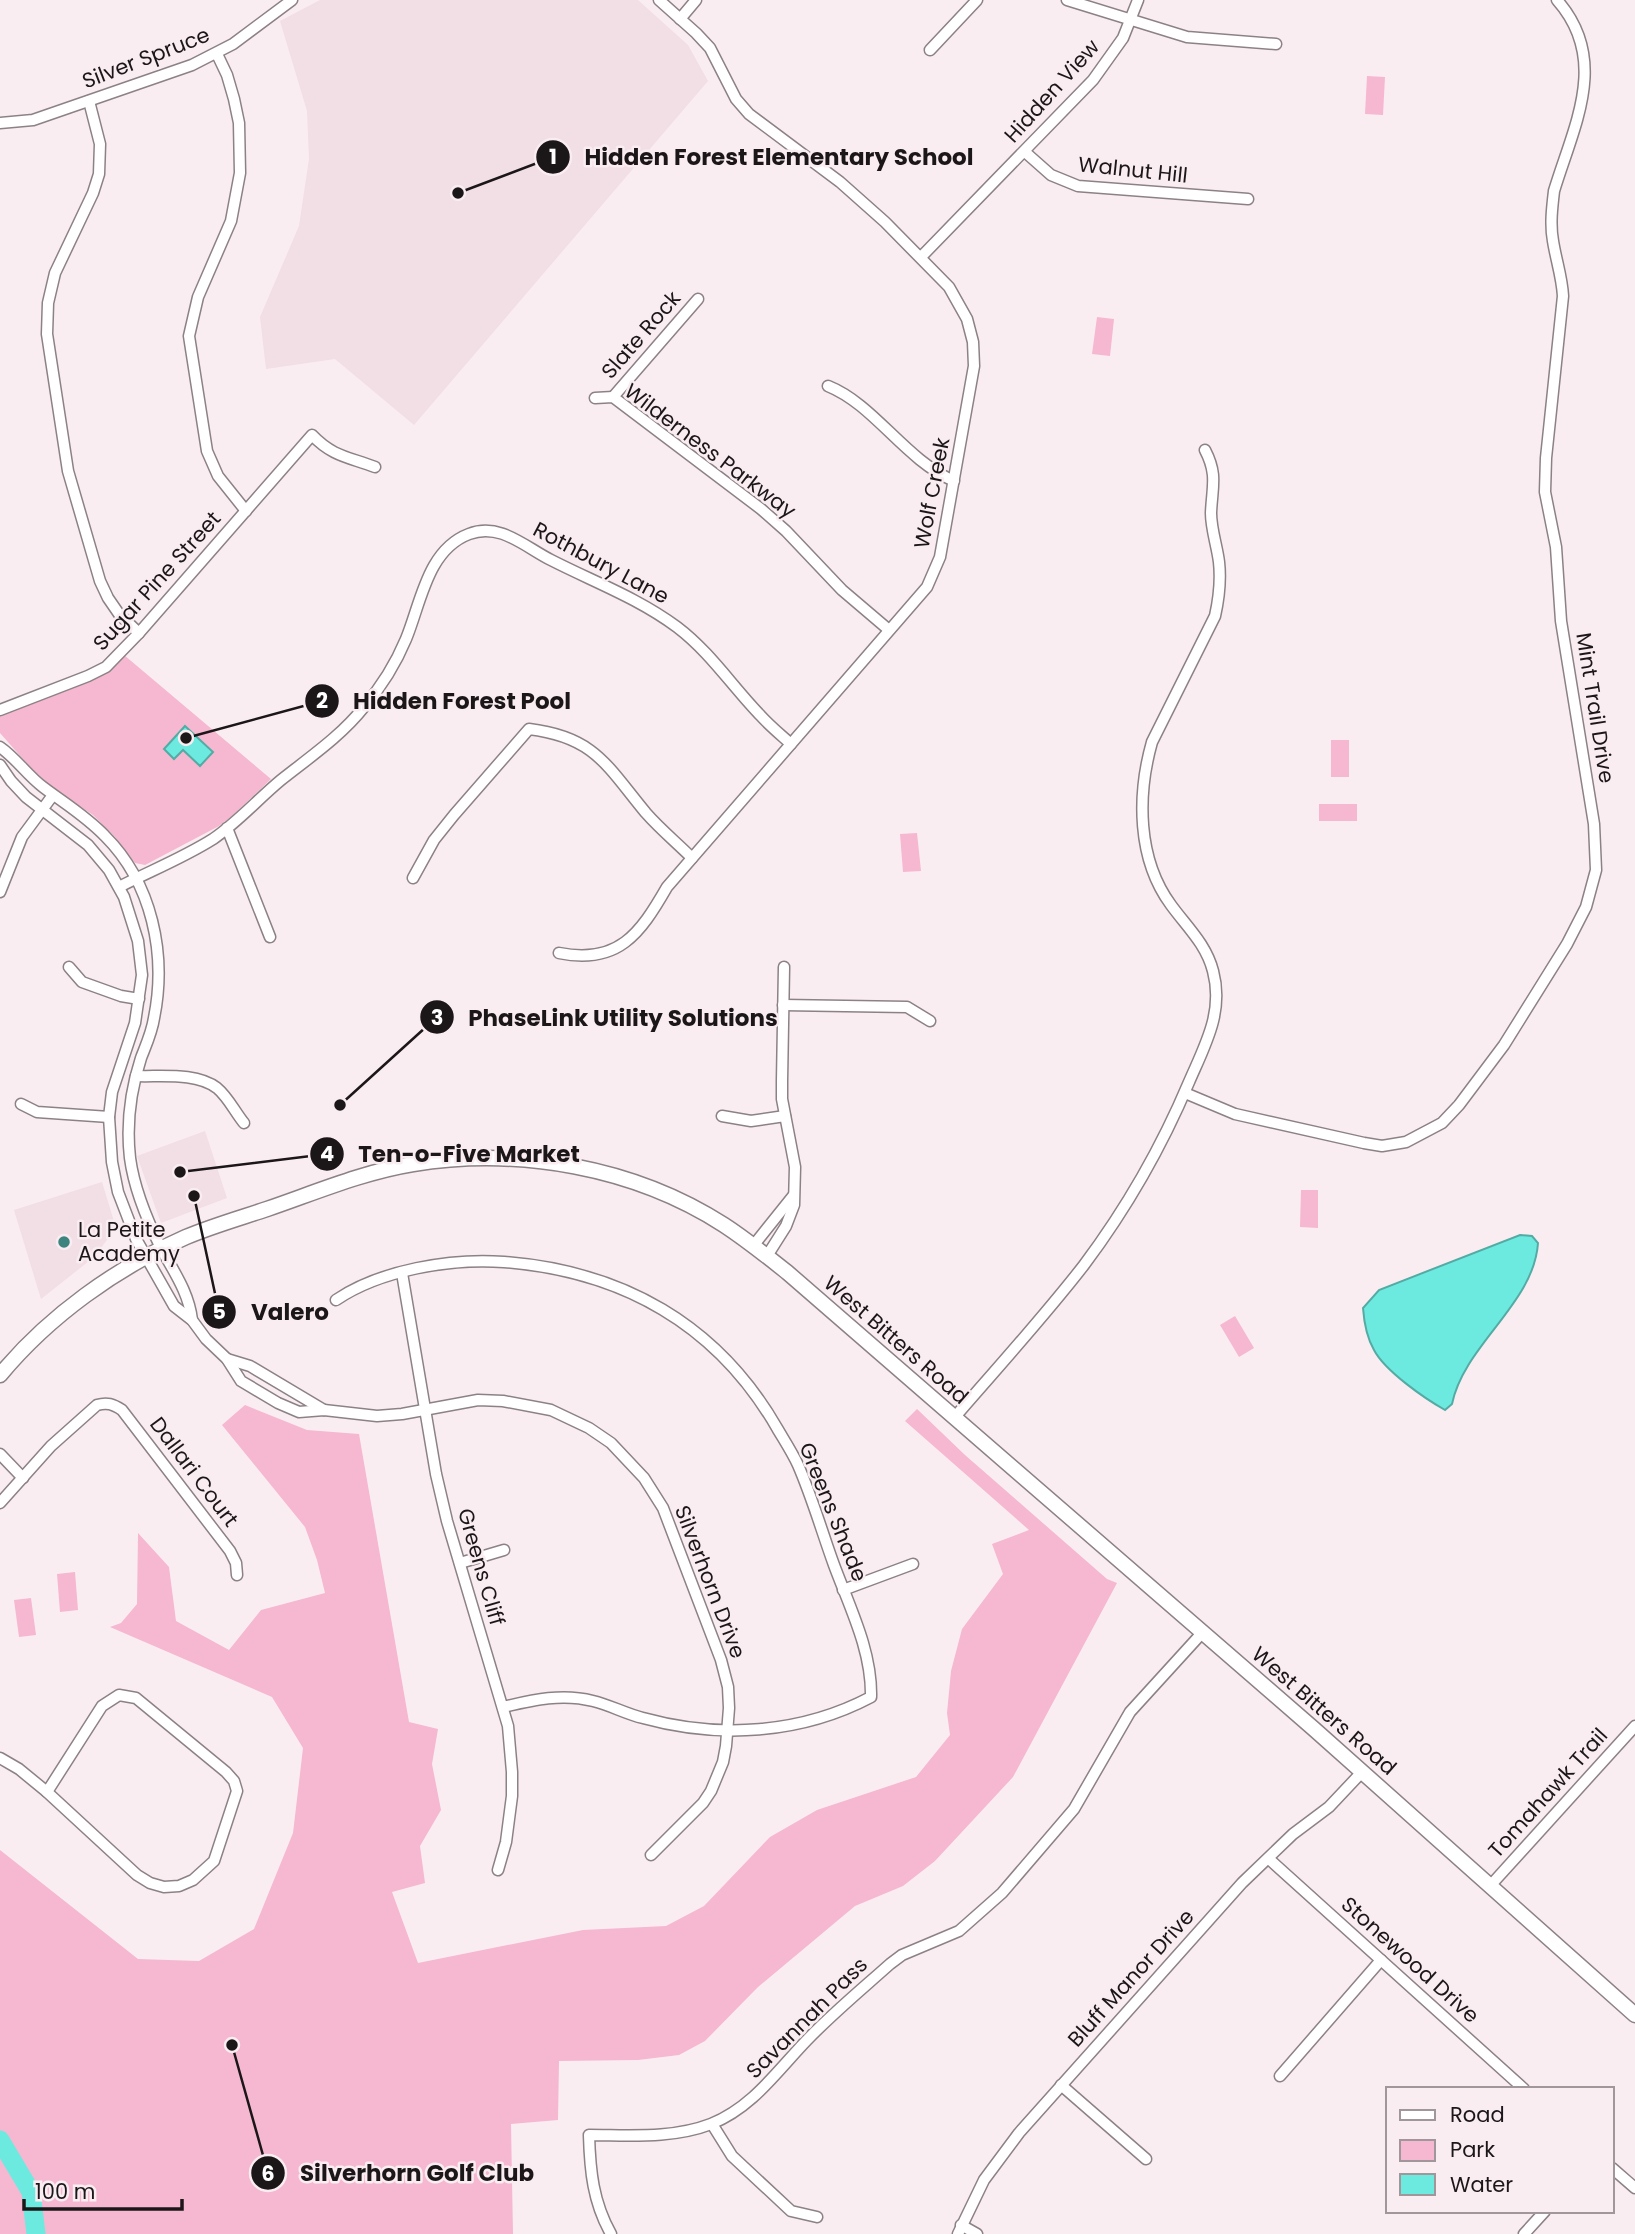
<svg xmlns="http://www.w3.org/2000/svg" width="1635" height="2234" viewBox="0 0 1635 2234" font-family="Poppins,sans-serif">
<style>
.built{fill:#f2dee5}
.green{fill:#f6b7d0}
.water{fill:#6ceae0;stroke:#54aba4;stroke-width:2}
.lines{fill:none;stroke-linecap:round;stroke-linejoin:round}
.river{stroke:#6ceae0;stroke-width:19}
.street-casing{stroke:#8c8285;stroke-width:13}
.secondary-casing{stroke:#8c8285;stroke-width:17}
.street{stroke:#fff;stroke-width:10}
.secondary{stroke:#fff;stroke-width:14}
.poi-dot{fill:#3d847e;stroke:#faedf2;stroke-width:2.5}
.labels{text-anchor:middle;stroke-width:5;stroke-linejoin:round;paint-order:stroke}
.street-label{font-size:21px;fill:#1b1719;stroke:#faedf2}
.poi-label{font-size:21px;fill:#1b1719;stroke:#faedf2;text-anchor:start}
.leader{fill:none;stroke:#1b1719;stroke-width:2.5}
.callout-dot{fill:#1b1719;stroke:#faedf2;stroke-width:2.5}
.mark-label{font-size:21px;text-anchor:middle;font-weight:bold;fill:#fff}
.callout-label{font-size:23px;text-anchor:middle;font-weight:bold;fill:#1b1719;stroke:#faedf2;stroke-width:5;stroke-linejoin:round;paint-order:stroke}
</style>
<rect width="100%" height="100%" fill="#faedf2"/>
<g class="built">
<path d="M 320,0 L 638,0 L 688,45 L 708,81 L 414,425 L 335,359 L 266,369 L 260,317 L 299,226 L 309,159 L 307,111 L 280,21 Z"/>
<path d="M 205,1131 L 227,1198 L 161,1223 L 137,1156 Z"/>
<path d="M 102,1182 L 116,1228 L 94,1257 L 41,1299 L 14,1210 Z"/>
</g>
<g class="green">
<path d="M 1367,76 L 1385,77 L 1383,115 L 1365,114 Z"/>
<path d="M 1097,317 L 1114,319 L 1110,356 L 1092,354 Z"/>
<path d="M 124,655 L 271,779 L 232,816 L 219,826 L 145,865 L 135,863 L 115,837 L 93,815 L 52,788 L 30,767 L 0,733 L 0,714 Z"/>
<rect x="1331" y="740" width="18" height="37"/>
<rect x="1319" y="804" width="38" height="17"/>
<path d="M 917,833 L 921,871 L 903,872 L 900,834 Z"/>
<path d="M 1301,1190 L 1318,1190 L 1318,1228 L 1300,1227 Z"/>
<path d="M 1235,1316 L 1254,1348 L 1239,1357 L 1220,1325 Z"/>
<path d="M 245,1405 L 307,1430 L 359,1434 L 409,1722 L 438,1729 L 432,1764 L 441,1810 L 420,1846 L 425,1883 L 392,1892 L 418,1963 L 583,1930 L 666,1926 L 704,1906 L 770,1837 L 817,1810 L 916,1777 L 950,1735 L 947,1713 L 951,1671 L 962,1629 L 1003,1574 L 992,1544 L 1029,1530 L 905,1421 L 917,1409 L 965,1455 L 1107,1579 L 1117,1583 L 1013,1777 L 935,1861 L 903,1886 L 855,1906 L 758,1987 L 705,2041 L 679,2055 L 638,2060 L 559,2061 L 558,2120 L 511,2124 L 513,2234 L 0,2234 L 0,1850 L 138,1959 L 199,1961 L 254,1929 L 293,1833 L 303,1748 L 272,1697 L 110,1627 L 121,1623 L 137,1604 L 138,1533 L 169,1567 L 176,1621 L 229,1650 L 261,1610 L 325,1593 L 317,1560 L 305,1527 L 222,1425 Z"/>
<path d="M 75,1572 L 78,1610 L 60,1612 L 57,1574 Z"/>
<path d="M 31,1598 L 36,1635 L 19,1637 L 14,1600 Z"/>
</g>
<g class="water">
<path d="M 185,726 L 213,752 L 200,766 L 183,750 L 174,759 L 164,749 Z"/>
<path d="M 1520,1235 L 1532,1236 L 1538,1243 C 1534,1304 1464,1345 1452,1404 L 1445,1410 C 1424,1398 1385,1371 1374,1350 C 1367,1338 1364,1322 1363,1308 L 1379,1290 Z"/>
</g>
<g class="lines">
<path class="river" d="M 0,2140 L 31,2192 L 36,2234"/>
<g class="street-casing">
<g id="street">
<path d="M 1067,0 L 1187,37 L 1276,44"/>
<path d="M 680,19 L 696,0"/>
<path d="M 930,50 L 977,0"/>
<path d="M 217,54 L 227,75 L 234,99 L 239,123 L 240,173 L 231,221 L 198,297 L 189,336 L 207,451 L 218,476 L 246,511"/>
<path d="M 89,101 L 100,144 L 99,174 L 93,193 L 55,273 L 48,303 L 47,334 L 68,471 L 100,581 L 108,598 L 119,614 L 139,633"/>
<path d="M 0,123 L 33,120 L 192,65 L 233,44 L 292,0"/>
<path d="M 1025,152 L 1051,175 L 1078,186 L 1248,199"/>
<path d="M 921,257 L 1093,80 L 1123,38 L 1138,0"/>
<path d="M 828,386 C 875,405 904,459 954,481"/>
<path d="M 613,397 L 698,299"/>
<path d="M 595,398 L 613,397 L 761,509 L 786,531 L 842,590 L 889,630"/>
<path d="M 0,710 L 88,676 L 106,667 L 139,633 L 312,435 C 333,457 349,457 375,467"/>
<path d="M 0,747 C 16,758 27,775 43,787 C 64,803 86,816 105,836 C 152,883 167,954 154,1018 C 152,1032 146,1045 141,1058 C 130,1092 126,1123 130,1158 C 134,1188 147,1220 161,1248 C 174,1272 189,1293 192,1320"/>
<path d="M 0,765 L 11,781 L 26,797 L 88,845 L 109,870 L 124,897 L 138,941 L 142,975 L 135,1023 L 112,1092 L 109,1117 L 112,1162 L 118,1192 L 136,1239 L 174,1306 L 192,1320 L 206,1339 L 227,1359 L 241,1381 L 278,1403 L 299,1412 L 324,1410 L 377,1416 L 402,1414 L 478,1400 L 503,1401 L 551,1410 L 589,1428 L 611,1443 L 644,1478 L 663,1508 L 721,1660 L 728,1687 L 729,1708 L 726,1746 L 723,1762 L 711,1791 L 703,1803 L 651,1855"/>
<path d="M 227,828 L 270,937"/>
<path d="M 413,878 L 434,840 L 454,815 L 529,729 C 595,737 607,766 646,813 C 660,829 677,843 692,858"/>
<path d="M 119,887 C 150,871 183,858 213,839 C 238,822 258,799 281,780 C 310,757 341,736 364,707 C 381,687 396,663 406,639 C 421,603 427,550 469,534 C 500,522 525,547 551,560 C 594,582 638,598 677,627 C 710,652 732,686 760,715 C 770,726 781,735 791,744"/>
<path d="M 0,892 L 22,837 L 53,795"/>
<path d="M 559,953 C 618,965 640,934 667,887 L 927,587 L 940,557 L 974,366 L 973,342 L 967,319 L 949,287 L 885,222 L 840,182 L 749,114 L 736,99 L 710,48 L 696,33 L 659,0"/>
<path d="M 69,967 L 82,982 L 121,996 L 139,999"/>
<path d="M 783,1005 L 907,1007 L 930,1021"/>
<path d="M 136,1076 C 161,1077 196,1072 217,1088 C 228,1097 235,1112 244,1123"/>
<path d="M 1185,1093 L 1235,1114 L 1364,1143 L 1382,1146 L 1406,1142 L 1442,1123 L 1459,1105 L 1504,1045 L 1567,944 L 1586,907 L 1596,870 L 1594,824 L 1561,621 L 1556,547 L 1545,492 L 1546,458 L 1563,296 C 1562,277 1556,260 1553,241 C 1550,225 1552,208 1554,191 C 1574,125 1610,60 1557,0"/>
<path d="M 21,1104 L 37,1112 L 109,1117"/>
<path d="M 722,1116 L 751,1121 L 785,1116"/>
<path d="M 753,1246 L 793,1196"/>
<path d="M 767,1256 L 786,1226 L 794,1205 L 795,1167 L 782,1099 L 782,1081 L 784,967"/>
<path d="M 402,1273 L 436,1474 L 447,1521 L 508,1726 L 512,1772 L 512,1796 L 506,1842 L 498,1870"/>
<path d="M 336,1300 C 380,1270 451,1258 504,1262 C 622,1271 717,1324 777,1428 C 784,1440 792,1452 798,1465 C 812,1497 822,1532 834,1565 C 850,1608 872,1651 871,1697 C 801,1734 719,1739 643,1718 C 626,1714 610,1705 593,1701 C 562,1693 533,1700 503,1707"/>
<path d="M 227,1359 L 250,1366 L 324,1410"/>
<path d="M 954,1418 C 997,1368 1043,1318 1084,1265 C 1126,1209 1162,1146 1189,1082 C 1205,1045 1224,1012 1213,971 C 1206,944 1187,927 1171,905 C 1137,859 1137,795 1152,742 L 1215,616 C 1219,598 1221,580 1219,562 C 1217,546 1211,529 1211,513 C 1212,487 1218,475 1205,450"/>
<path d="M 0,1454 L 23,1478"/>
<path d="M 0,1503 L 51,1446 L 97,1405 C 107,1402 113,1404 122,1410 L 230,1551 L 236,1563 L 237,1575"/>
<path d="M 460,1563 L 504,1550"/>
<path d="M 843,1590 L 913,1564"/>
<path d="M 119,1695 L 136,1698 L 226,1772 L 234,1781 L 237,1791 L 214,1861 L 193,1880 L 179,1886 L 164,1887 L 150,1883 L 137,1875 L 47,1792 L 102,1706 Z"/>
<path d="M 0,1758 L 19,1769 L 47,1792"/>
<path d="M 1269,1859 L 1524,2089"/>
<path d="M 1490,1886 L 1635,1726"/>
<path d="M 1280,2076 L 1381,1960"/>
<path d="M 1061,2085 L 1146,2159"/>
<path d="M 712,2124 L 732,2156 L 791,2211 L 817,2217"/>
<path d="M 1612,2168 L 1635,2188"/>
<path d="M 961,2225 L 977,2234"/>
<path d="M 611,2234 C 593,2202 590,2171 589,2135 C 629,2135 672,2139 711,2124 C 753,2107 777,2071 807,2040 C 833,2013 862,1989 890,1964 L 902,1955 L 959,1931 L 1002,1893 L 1074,1809 L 1130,1712 L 1202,1633"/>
<path d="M 958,2234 L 984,2180 L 1019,2133 L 1242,1883 L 1293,1834 L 1329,1807 L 1362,1772"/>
<path d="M 1524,2234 L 1545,2211"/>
</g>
</g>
<g class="secondary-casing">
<path id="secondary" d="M 0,1375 C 49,1316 116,1268 186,1237 C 212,1226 240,1218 267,1209 C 314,1193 363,1172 413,1164 C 519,1147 634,1167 724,1225 C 747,1240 768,1257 788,1273 L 1314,1729 L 1635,2015"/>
</g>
<use href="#street" class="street"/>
<use href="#secondary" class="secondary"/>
</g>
<circle class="poi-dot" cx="64" cy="1242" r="7"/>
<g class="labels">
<g class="street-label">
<text transform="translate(146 58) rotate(-21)" y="7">Silver Spruce</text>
<text transform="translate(1052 91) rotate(-48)" y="7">Hidden View</text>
<text transform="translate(1133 170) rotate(6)" y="7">Walnut Hill</text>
<text transform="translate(641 335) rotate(-49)" y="7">Slate Rock</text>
<text transform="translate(710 451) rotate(37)" y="7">Wilderness Parkway</text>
<text transform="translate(932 493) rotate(-79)" y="7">Wolf Creek</text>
<text transform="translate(601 563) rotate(28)" y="7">Rothbury Lane</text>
<text transform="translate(157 581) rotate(-48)" y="7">Sugar Pine Street</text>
<text transform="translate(1595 708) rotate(81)" y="7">Mint Trail Drive</text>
<text transform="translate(896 1340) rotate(41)" y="7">West Bitters Road</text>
<text transform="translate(194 1472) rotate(53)" y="7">Dallari Court</text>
<text transform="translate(833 1512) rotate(68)" y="7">Greens Shade</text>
<text transform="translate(481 1567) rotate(74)" y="7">Greens Cliff</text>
<text transform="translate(710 1582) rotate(69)" y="7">Silverhorn Drive</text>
<text transform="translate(1324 1711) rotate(41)" y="7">West Bitters Road</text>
<text transform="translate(1548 1793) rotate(-48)" y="7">Tomahawk Trail</text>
<text transform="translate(1410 1960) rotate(42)" y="7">Stonewood Drive</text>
<text transform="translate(1131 1978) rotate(-48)" y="7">Bluff Manor Drive</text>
<text transform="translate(807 2018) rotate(-45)" y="7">Savannah Pass</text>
</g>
<g class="poi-label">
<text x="78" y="1237">La Petite<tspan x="78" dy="24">Academy</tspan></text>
</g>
</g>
<path class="leader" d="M458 193L553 157M186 738L322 701M340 1105L437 1017M180 1172L327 1154M194 1196L219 1312M232 2045L268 2173"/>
<g class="callout-dot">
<circle cx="458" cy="193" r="7"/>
<circle cx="186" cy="738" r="7"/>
<circle cx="340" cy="1105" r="7"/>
<circle cx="180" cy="1172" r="7"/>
<circle cx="194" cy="1196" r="7"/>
<circle cx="232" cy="2045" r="7"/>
<circle cx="553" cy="157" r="18"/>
<circle cx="322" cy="701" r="18"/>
<circle cx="437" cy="1017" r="18"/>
<circle cx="327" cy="1154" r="18"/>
<circle cx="219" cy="1312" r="18"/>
<circle cx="268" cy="2173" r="18"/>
</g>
<g class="mark-label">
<text x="553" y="164">1</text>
<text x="322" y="708">2</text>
<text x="437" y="1025">3</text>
<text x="327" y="1161">4</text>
<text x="219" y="1319">5</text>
<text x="268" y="2181">6</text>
</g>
<g class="callout-label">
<text x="779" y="165">Hidden Forest Elementary School</text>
<text x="462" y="709">Hidden Forest Pool</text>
<text x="623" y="1026">PhaseLink Utility Solutions</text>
<text x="469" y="1162">Ten-o-Five Market</text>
<text x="290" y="1320">Valero</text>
<text x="417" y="2181">Silverhorn Golf Club</text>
</g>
<rect x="1386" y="2087" width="228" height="126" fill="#faedf2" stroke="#a1979b" stroke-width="2"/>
<rect x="1400" y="2110" width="35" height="10" fill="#ffffff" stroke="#a1979b" stroke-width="2"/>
<text x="1450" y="2122" font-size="21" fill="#1b1719">Road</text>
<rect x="1400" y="2140" width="35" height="21" fill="#f6b7d0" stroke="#a1979b" stroke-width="2"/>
<text x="1450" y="2157" font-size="21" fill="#1b1719">Park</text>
<rect x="1400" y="2174" width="35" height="21" fill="#6ceae0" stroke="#a1979b" stroke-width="2"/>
<text x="1450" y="2192" font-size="21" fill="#1b1719">Water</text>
<path d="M24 2199v10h158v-10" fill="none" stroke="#1b1719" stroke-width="3.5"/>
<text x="35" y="2199" font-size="21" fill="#1b1719" stroke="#faedf2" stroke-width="5" paint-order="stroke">100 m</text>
</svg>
